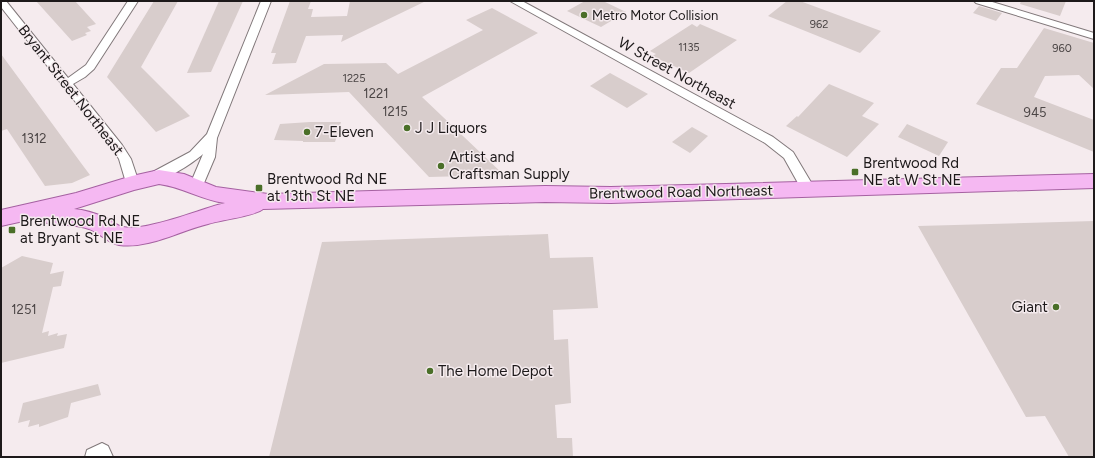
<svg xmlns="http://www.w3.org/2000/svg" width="1095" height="458" viewBox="0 0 1095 458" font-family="Figtree,sans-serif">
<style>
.building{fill:#d8cdcc}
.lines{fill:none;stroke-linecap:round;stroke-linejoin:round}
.street-casing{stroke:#81787a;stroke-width:2}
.primary-casing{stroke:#a561a1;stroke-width:2}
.street{fill:#fff;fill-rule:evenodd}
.primary{fill:#f5b8f2;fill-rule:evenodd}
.poi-dot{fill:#4a6f28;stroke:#f5ebee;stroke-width:1.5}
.labels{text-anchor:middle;stroke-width:3;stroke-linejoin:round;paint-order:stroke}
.far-number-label{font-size:11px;fill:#4c4646}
.far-poi-label{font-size:13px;fill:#1d191a;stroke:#f5ebee;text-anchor:start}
.number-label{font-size:13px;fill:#4c4646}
.street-label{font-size:15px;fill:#1d191a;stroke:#f5ebee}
.poi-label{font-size:15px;fill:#1d191a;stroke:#f5ebee;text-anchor:start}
</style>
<rect width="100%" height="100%" fill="#f5ebee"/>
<g class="building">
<path d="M 36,1 L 75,1 L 96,24 L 87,27 L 91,31 L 85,33 L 87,35 L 72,41 Z"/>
<path d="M 154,1 L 178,1 L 141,67 L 190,116 L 156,132 L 107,77 Z"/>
<path d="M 219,1 L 243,1 L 211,72 L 187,73 Z"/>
<path d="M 290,1 L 311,1 L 308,9 L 313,9 L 311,17 L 347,16 L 350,1 L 426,1 L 341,42 L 343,35 L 306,36 L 296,63 L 272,64 L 276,53 L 271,53 Z"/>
<path d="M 585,1 L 603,1 L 626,12 L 601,27 L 567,11 Z"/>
<path d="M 787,1 L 800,1 L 881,31 L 860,53 L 768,16 Z"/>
<path d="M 1021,1 L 1066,1 L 1060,16 L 1020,4 Z"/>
<path d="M 979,6 L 1002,13 L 996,21 L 973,13 Z"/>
<path d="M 492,8 L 538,33 L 422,97 L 504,175 L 429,177 L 349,92 L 265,95 L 324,64 L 386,63 L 398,74 L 483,30 L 466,20 Z"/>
<path d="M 692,24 L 697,27 L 700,24 L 737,40 L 689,73 L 652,56 L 656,54 L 650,51 Z"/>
<path d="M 1044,28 L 1094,43 L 1094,89 L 1079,75 L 1045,76 L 1034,97 L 1094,120 L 1094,152 L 976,104 L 1001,68 L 1017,68 Z"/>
<path d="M 1,54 L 81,163 L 90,175 L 72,183 L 45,186 L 7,129 L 1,131 Z"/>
<path d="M 610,73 L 648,94 L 627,108 L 590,86 Z"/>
<path d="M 829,84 L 874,103 L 862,116 L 879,124 L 847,157 L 786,126 L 797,116 L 798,117 Z"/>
<path d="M 310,122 L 341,122 L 335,142 L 303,142 L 303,141 L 274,140 L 280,124 Z"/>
<path d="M 907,124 L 948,142 L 939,156 L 898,137 Z"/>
<path d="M 692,127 L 708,136 L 690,153 L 672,142 Z"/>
<path d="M 1094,221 L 1094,457 L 1069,457 L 1045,416 L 1026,417 L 918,226 Z"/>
<path d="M 548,234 L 550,258 L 593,257 L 598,308 L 553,310 L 554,340 L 568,339 L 571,403 L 555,405 L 557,438 L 572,438 L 573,457 L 269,457 L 322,242 Z"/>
<path d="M 22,256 L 53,263 L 50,274 L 64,271 L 61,286 L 53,287 L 42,333 L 49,331 L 48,336 L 58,333 L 57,336 L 67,334 L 64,348 L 1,363 L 1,268 Z"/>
<path d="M 98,384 L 101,395 L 71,403 L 68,417 L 39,427 L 39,424 L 28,427 L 30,420 L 18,423 L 23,403 Z"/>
</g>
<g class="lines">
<g class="street-casing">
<g id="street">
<path d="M 1,1 L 6,1 L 68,78 L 86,65 L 128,1 L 138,1 L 94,69 L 85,77 L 73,84 L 122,145 L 131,159 L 139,183 L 137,186 L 127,186 L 119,159 L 114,151 L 1,7 Z"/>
<path d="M 261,1 L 271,1 L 217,138 L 215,157 L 201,190 L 191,190 L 189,187 L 203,154 C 193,163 162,184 149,180 L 148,177 L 149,174 L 190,152 L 207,134 Z"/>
<path d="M 510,1 L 522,1 L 773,137 L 793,152 L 815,189 L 813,192 L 808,194 L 803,192 L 784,158 L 765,143 Z"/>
<path d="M 974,1 L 989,1 L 1094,33 L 1094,39 L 976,3 Z"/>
<path d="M 102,443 L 108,446 L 113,457 L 85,457 L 87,450 Z"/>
</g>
</g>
<g class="primary-casing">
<path id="primary" d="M 159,170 L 184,174 L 216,187 L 268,194 L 545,186 L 611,187 L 1094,174 L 1094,188 L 611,203 L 545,202 L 263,209 C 255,216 220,220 208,224 C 179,231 149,249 119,245 C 108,243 100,233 89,229 C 73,223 55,226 38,221 L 37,218 L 1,226 L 1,210 L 76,193 L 132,176 ZM 159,184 C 182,187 202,200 225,203 C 200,209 145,232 123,227 C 117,226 111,220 104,217 C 95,213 84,210 74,209 L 134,190 Z"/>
</g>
<use href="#street" class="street"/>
<use href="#primary" class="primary"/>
</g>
<g class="poi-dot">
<circle cx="584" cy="15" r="4"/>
<circle cx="407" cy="128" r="4"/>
<circle cx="307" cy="132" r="4"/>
<circle cx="441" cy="166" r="4"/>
<rect x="851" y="168" width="8" height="8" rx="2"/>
<rect x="255" y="184" width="8" height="8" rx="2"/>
<rect x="8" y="226" width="8" height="8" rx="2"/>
<circle cx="1056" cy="307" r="4"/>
<circle cx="430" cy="371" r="4"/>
</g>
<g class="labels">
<g class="far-number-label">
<text x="819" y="28">962</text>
<text x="689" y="51">1135</text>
<text x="1062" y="52">960</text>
<text x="354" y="82">1225</text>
</g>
<g class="far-poi-label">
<text x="592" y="20">Metro Motor Collision</text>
</g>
<g class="number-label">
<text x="376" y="98">1221</text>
<text x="395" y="116">1215</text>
<text x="1035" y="117">945</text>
<text x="34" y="143">1312</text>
<text x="24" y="314">1251</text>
</g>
<g class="street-label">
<text transform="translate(677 73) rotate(29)" y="5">W Street Northeast</text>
<text transform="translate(71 90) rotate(52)" y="5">Bryant Street Northeast</text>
<text transform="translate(681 192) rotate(-1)" y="5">Brentwood Road Northeast</text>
</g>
<g class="poi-label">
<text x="415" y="133">J J Liquors</text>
<text x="315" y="137">7-Eleven</text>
<text x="449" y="162">Artist and<tspan x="449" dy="17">Craftsman Supply</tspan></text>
<text x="863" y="168">Brentwood Rd<tspan x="863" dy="17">NE at W St NE</tspan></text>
<text x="267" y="184">Brentwood Rd NE<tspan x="267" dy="17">at 13th St NE</tspan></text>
<text x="20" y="226">Brentwood Rd NE<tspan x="20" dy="17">at Bryant St NE</tspan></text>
<text x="1048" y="312" text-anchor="end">Giant</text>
<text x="438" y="376">The Home Depot</text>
</g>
</g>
<rect width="1095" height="458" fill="none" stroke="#1d191a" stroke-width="4"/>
</svg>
